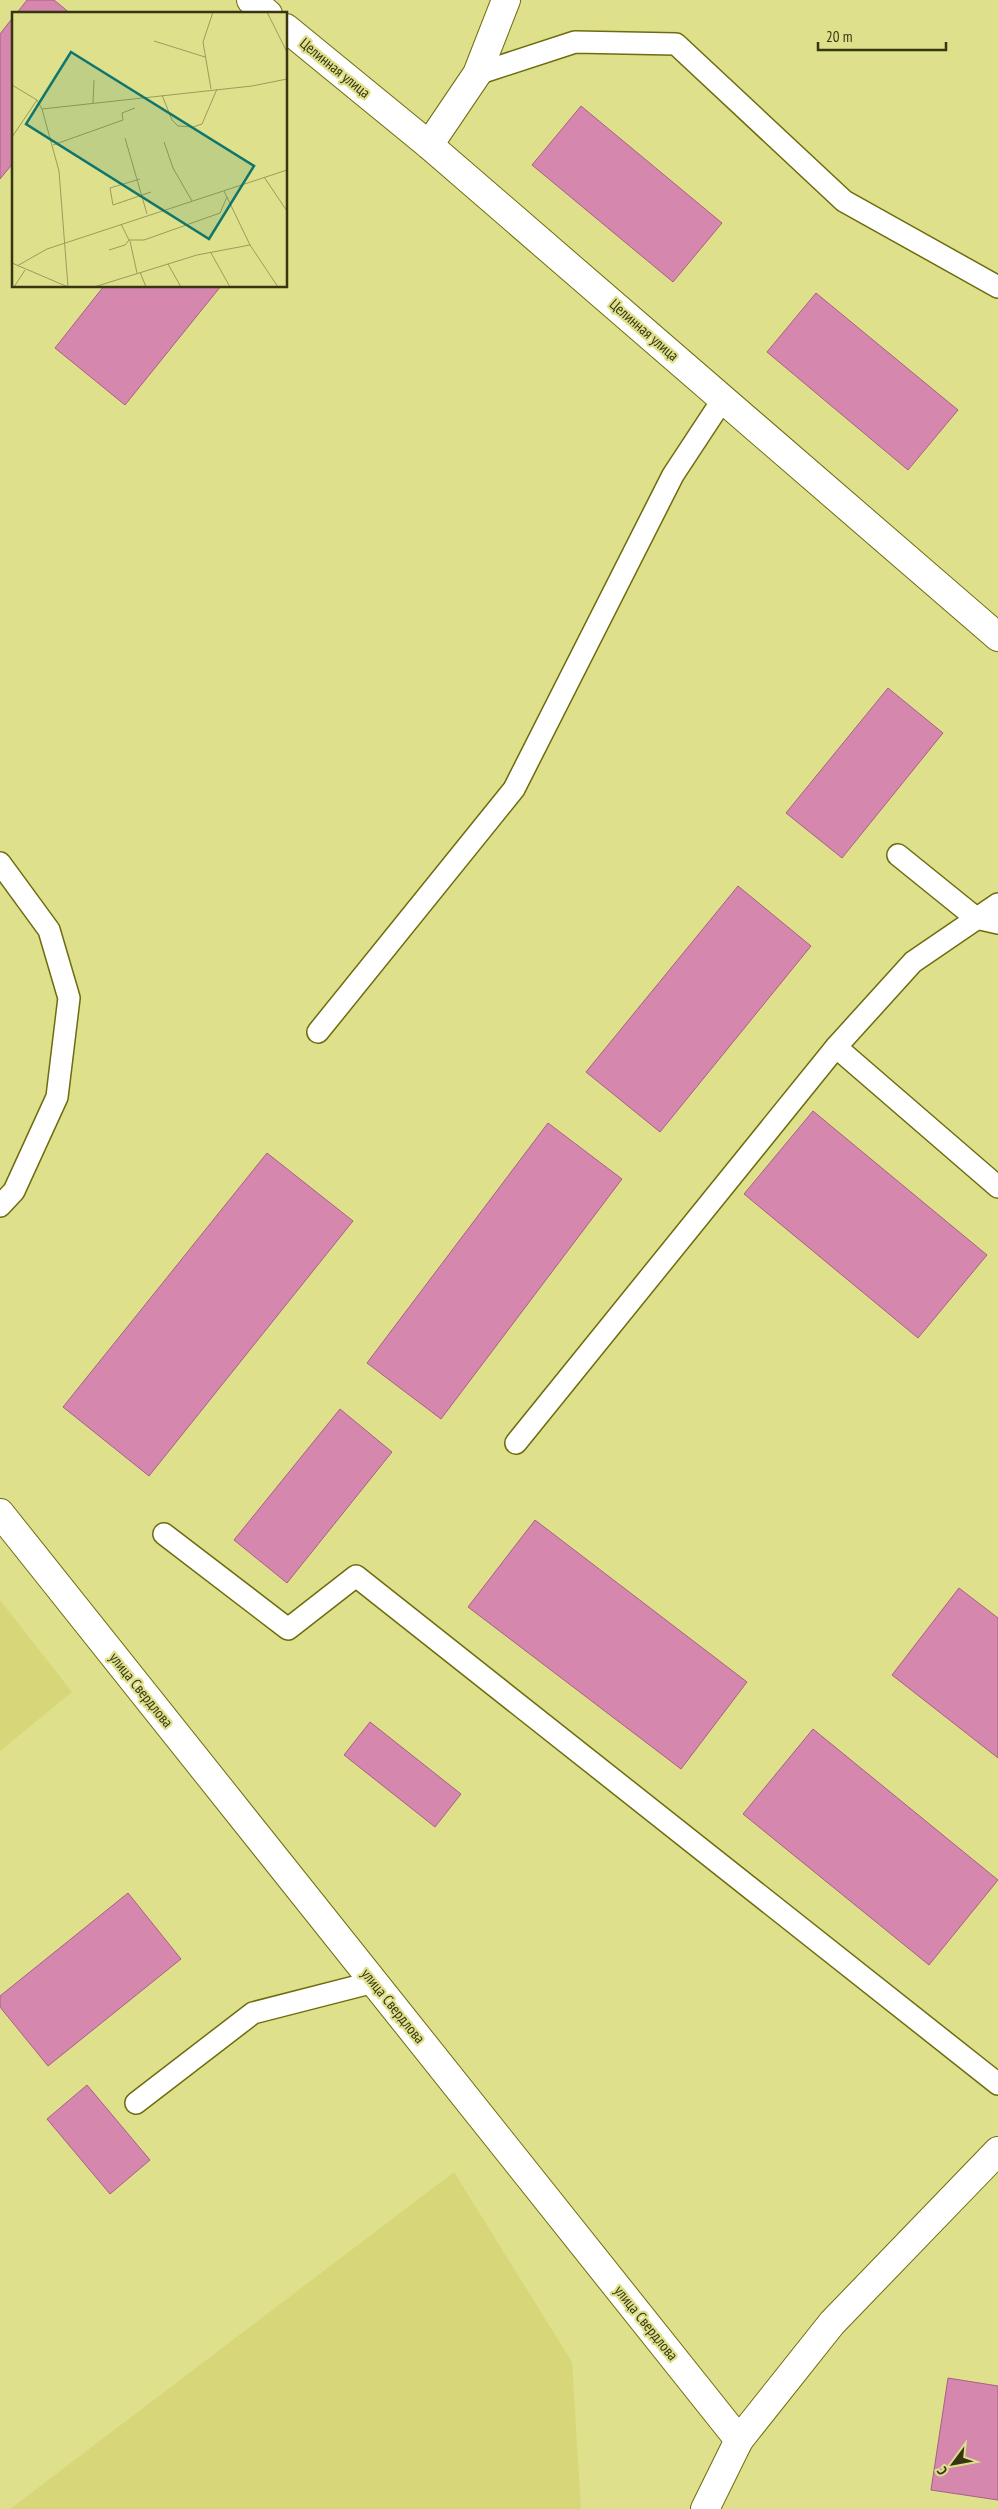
<svg xmlns="http://www.w3.org/2000/svg" width="998" height="2509" viewBox="0 0 998 2509" font-family="'PT Sans Narrow',sans-serif">
<style>
.built{fill:#d7d77a}
.building{fill:#d587ae;stroke:#a95f85}
.lines{fill:none;stroke-linecap:round;stroke-linejoin:round}
.lane-casing{stroke:#6d6c0e;stroke-width:24}
.street-casing{stroke:#6d6c0e;stroke-width:30}
.lane{stroke:#fff;stroke-width:21}
.street{stroke:#fff;stroke-width:28}
.labels{text-anchor:middle;stroke-width:4.5;stroke-linejoin:round;paint-order:stroke}
.street-label{font-size:15px;fill:#363613;stroke:#dfe08b}
.inset-road{fill:none;stroke:#9b9c5b;stroke-width:1}
.view{fill:#0f766e;fill-opacity:0.15;stroke:#0f766e;stroke-width:2.5}
.inset-edge{fill:none;stroke:#363613;stroke-width:2.5}
</style>
<rect width="100%" height="100%" fill="#dfe08b"/>
<g class="built">
<path d="M 0,1600 L 72,1692 L 0,1751 Z"/>
<path d="M 454,2172 L 572,2362 L 581,2509 L 10,2509 Z"/>
</g>
<g class="building">
<path d="M 27,0 L 54,0 L 71,14 L 16,14 Z"/>
<path d="M 14,16 L 14,162 L 0,179 L 0,34 Z"/>
<path d="M 581,106 L 722,223 L 673,282 L 532,165 Z"/>
<path d="M 104,286 L 221,286 L 125,405 L 55,348 Z"/>
<path d="M 816,293 L 958,410 L 908,470 L 767,352 Z"/>
<path d="M 888,688 L 943,733 L 842,858 L 786,813 Z"/>
<path d="M 738,886 L 811,946 L 660,1132 L 586,1072 Z"/>
<path d="M 813,1111 L 987,1255 L 918,1338 L 744,1194 Z"/>
<path d="M 548,1123 L 622,1179 L 441,1419 L 367,1363 Z"/>
<path d="M 267,1153 L 353,1221 L 149,1476 L 63,1407 Z"/>
<path d="M 340,1409 L 392,1452 L 287,1583 L 234,1540 Z"/>
<path d="M 535,1520 L 747,1682 L 681,1769 L 468,1607 Z"/>
<path d="M 959,1588 L 998,1618 L 998,1758 L 892,1675 Z"/>
<path d="M 370,1722 L 461,1794 L 435,1827 L 344,1755 Z"/>
<path d="M 813,1729 L 998,1880 L 929,1965 L 743,1814 Z"/>
<path d="M 128,1893 L 181,1959 L 48,2066 L 0,2007 L 0,1996 Z"/>
<path d="M 87,2085 L 150,2160 L 110,2194 L 47,2119 Z"/>
<path d="M 948,2378 L 998,2386 L 998,2500 L 931,2490 Z"/>
</g>
<g class="lines">
<g class="lane-casing">
<g id="lane">
<path d="M 477,74 L 575,42 L 676,44 L 844,201 L 998,287"/>
<path d="M 898,855 L 976,918 L 998,923"/>
<path d="M 0,863 L 49,930 L 69,998 L 57,1097 L 14,1191 L 0,1206"/>
<path d="M 318,1032 L 514,789 L 673,475 L 723,399"/>
<path d="M 836,1047 L 998,1187"/>
<path d="M 516,1443 L 836,1047 L 913,962 L 998,904"/>
<path d="M 164,1534 L 288,1629 L 356,1576 L 998,2084"/>
<path d="M 136,2103 L 253,2013 L 374,1982"/>
</g>
</g>
<g class="street-casing">
<g id="street">
<path d="M 251,0 L 268,14"/>
<path d="M 286,28 L 429,145 L 998,637"/>
<path d="M 429,145 L 477,74 L 506,0"/>
<path d="M 0,1513 L 739,2440 L 705,2509"/>
<path d="M 739,2440 L 832,2323 L 998,2151"/>
</g>
</g>
<use href="#lane" class="lane"/>
<use href="#street" class="street"/>
</g>
<g class="labels">
<g class="street-label">
<text transform="translate(335 68) rotate(39)" y="5">Целинная улица</text>
<text transform="translate(644 330) rotate(41)" y="5">Целинная улица</text>
<text transform="translate(141 1690) rotate(51)" y="5">улица Свердлова</text>
<text transform="translate(393 2006) rotate(51)" y="5">улица Свердлова</text>
<text transform="translate(646 2323) rotate(51)" y="5">улица Свердлова</text>
</g>
</g>
<g transform="translate(12 12)">
<rect width="275" height="275" fill="#dfe08b"/>
<path class="inset-road" d="M 255,0 L 275,40M 142,29 L 193,45M 0,73 L 25,88 L 30,97 L 240,74 L 275,67M 199,77 L 191,30 L 201,0M 150,83 L 160,108 L 166,114 L 181,115 L 190,112 L 205,77M 81,91 L 82,68M 30,97 L 47,159 L 56,275M 0,125 L 25,88M 113,126 L 135,202M 152,130 L 161,156 L 180,189M 41,133 L 111,108 L 110,101 L 123,96M 252,165 L 275,199M 128,167 L 98,176 L 101,193 L 139,180M 212,179 L 238,233 L 266,275M 109,212 L 117,228 L 132,228 L 208,201 L 215,185M 118,229 L 125,261M 97,238 L 113,233 L 117,228M 199,241 L 218,275M 0,251 L 56,275M 156,252 L 169,275M 5,254 L 35,237 L 275,158M 128,260 L 134,275M 2,275 L 13,258M 82,275 L 185,243 L 238,233"/>
<path class="view" d="M 59,40 L 242,154 L 197,227 L 14,112 Z"/>
<rect width="275" height="275" class="inset-edge"/>
</g>
<g transform="translate(953 2464) rotate(238)" stroke="#dfe08b" stroke-width="4" paint-order="stroke">
<path d="M0-4L9 19L0 12L-9 19Z" fill="#363613"/>
<text y="-8" font-size="14" font-weight="bold" text-anchor="middle" fill="#363613">С</text>
</g>
<path d="M818 42v8h128v-8" fill="none" stroke="#363613" stroke-width="2.5"/>
<text x="826" y="42" font-size="15" fill="#363613" stroke="#dfe08b" stroke-width="4" paint-order="stroke">20 m</text>
</svg>
